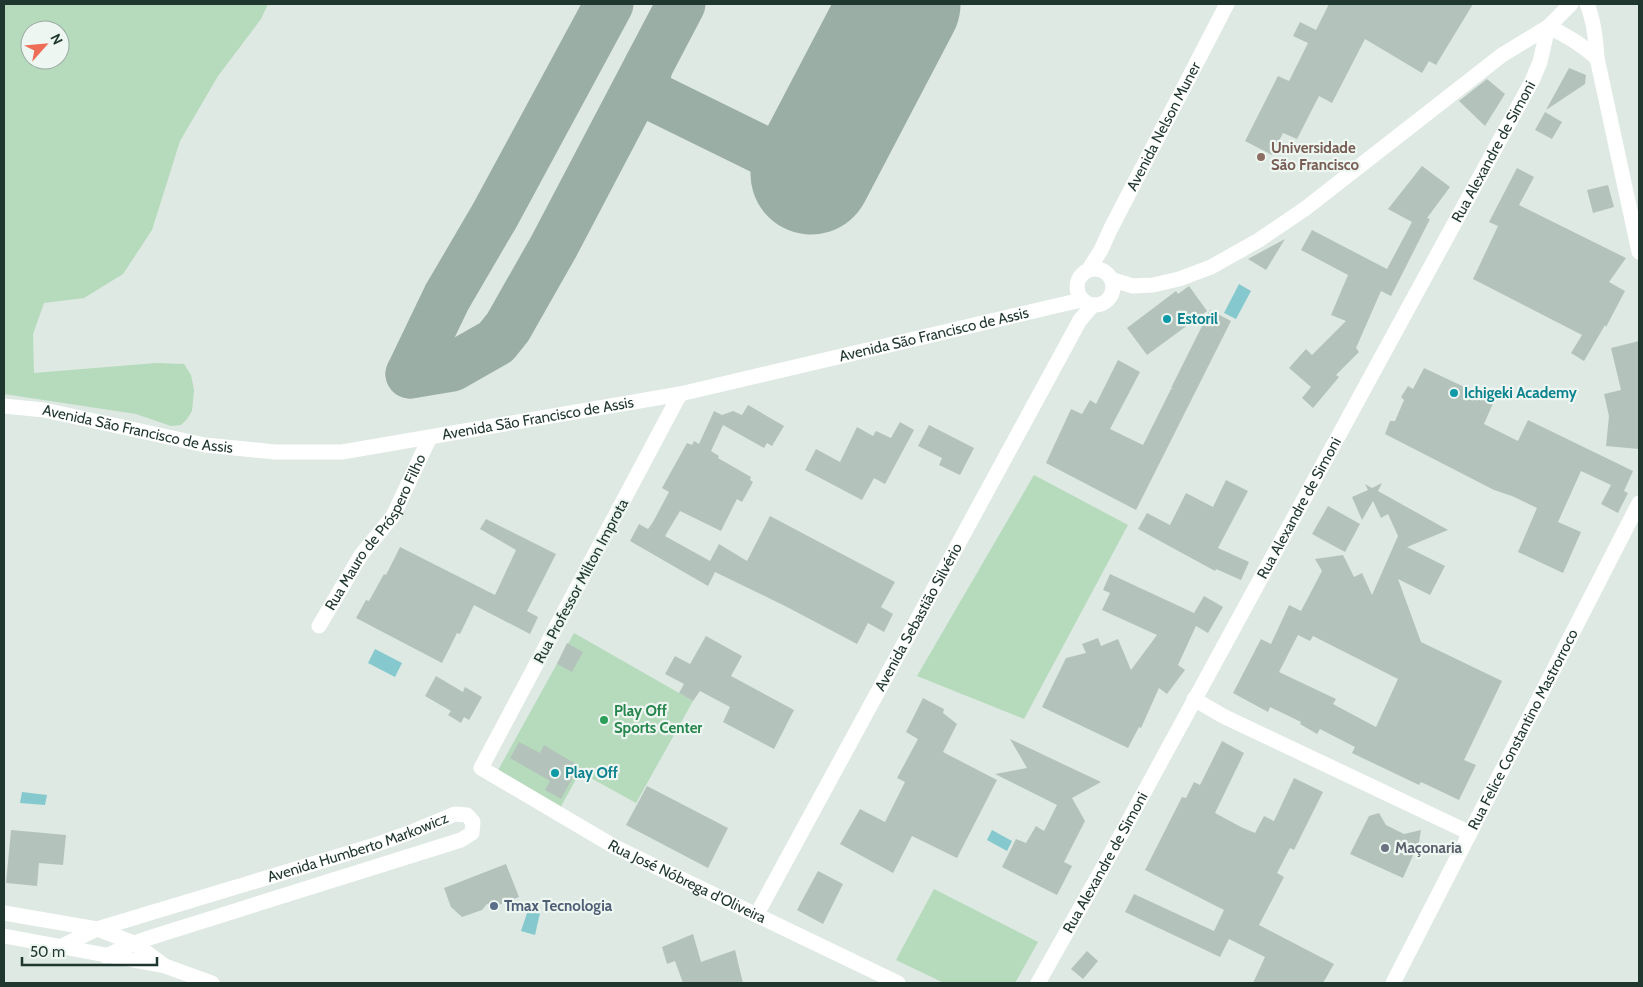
<svg xmlns="http://www.w3.org/2000/svg" width="1643" height="987" viewBox="0 0 1643 987" font-family="Cabin,sans-serif">
<style>
.green{fill:#b6dabc;fill-rule:evenodd}
.water{fill:#85c9ce}
.lines{fill:none;stroke-linecap:round;stroke-linejoin:round}
.taxiway{stroke:#9baea6;stroke-width:49}
.runway{stroke:#9baea6;stroke-width:121}
.building{fill:#b3c3bb;fill-rule:evenodd}
.minor{stroke:#fff;stroke-width:15}
.education-dot{fill:#8d6e63;stroke:#edf6f1;stroke-width:2}
.culture-dot{fill:#0f9aa8;stroke:#edf6f1;stroke-width:2}
.leisure-dot{fill:#2e9e5b;stroke:#edf6f1;stroke-width:2}
.worship-dot{fill:#6b7280;stroke:#edf6f1;stroke-width:2}
.service-dot{fill:#5c6f8a;stroke:#edf6f1;stroke-width:2}
.labels{text-anchor:middle;stroke-width:4.5;stroke-linejoin:round;paint-order:stroke}
.street-label{font-size:15px;fill:#1f372f;stroke:#edf6f1}
.education-label{font-size:15px;font-weight:bold;fill:#785e54;stroke:#edf6f1;text-anchor:start}
.culture-label{font-size:15px;font-weight:bold;fill:#0d838f;stroke:#edf6f1;text-anchor:start}
.leisure-label{font-size:15px;font-weight:bold;fill:#27864d;stroke:#edf6f1;text-anchor:start}
.worship-label{font-size:15px;font-weight:bold;fill:#5b616d;stroke:#edf6f1;text-anchor:start}
.service-label{font-size:15px;font-weight:bold;fill:#4e5e75;stroke:#edf6f1;text-anchor:start}
</style>
<rect width="100%" height="100%" fill="#dde9e2"/>
<g class="green">
<path d="M 4,4 L 268,4 L 261,19 L 218,76 L 180,141 L 152,230 L 123,274 L 84,298 L 44,303 L 33,334 L 34,373 L 156,363 L 184,364 L 191,375 L 194,390 L 192,411 L 187,419 L 181,425 L 171,426 L 136,414 L 4,394 ZM 30,30 L 60,30 L 60,60 L 30,60 Z"/>
<path d="M 1034,475 L 1128,525 L 1024,719 L 917,676 Z"/>
<path d="M 574,633 L 693,701 L 636,803 L 580,772 L 559,810 L 496,774 Z"/>
<path d="M 934,889 L 1038,942 L 1015,983 L 944,983 L 896,960 Z"/>
</g>
<g class="water">
<path d="M 1239,284 L 1251,291 L 1236,319 L 1224,313 Z"/>
<path d="M 375,649 L 402,663 L 395,677 L 368,663 Z"/>
<path d="M 22,792 L 47,795 L 45,805 L 20,803 Z"/>
<path d="M 992,830 L 1012,841 L 1007,851 L 987,840 Z"/>
<path d="M 528,910 L 540,913 L 535,935 L 521,931 Z"/>
</g>
<g class="lines">
<g class="taxiway">
<path d="M 648,67 C 646,77 645,85 650,95 L 811,174"/>
<path d="M 410,374 L 452,367 L 496,342 L 508,327 L 554,246 L 681,4"/>
<path d="M 410,374 L 447,297 L 495,215 L 609,4"/>
</g>
<path class="runway" d="M 811,174 L 900,4"/>
</g>
<g class="building">
<path d="M 1329,4 L 1473,4 L 1436,65 L 1429,61 L 1422,73 L 1365,39 L 1332,103 L 1319,96 L 1297,139 L 1283,133 L 1272,155 L 1245,141 L 1278,76 L 1289,81 L 1308,43 L 1293,36 L 1300,22 L 1316,30 Z"/>
<path d="M 1569,68 L 1586,75 L 1585,84 L 1546,110 Z"/>
<path d="M 1487,79 L 1505,94 L 1485,126 L 1459,101 Z"/>
<path d="M 1545,112 L 1562,122 L 1552,139 L 1535,130 Z"/>
<path d="M 1422,166 L 1450,187 L 1427,218 L 1430,219 L 1391,296 L 1381,291 L 1356,348 L 1359,352 L 1336,375 L 1339,377 L 1313,408 L 1302,398 L 1311,387 L 1289,368 L 1306,349 L 1312,355 L 1346,321 L 1331,315 L 1348,275 L 1301,250 L 1312,230 L 1387,269 L 1412,222 L 1388,209 Z"/>
<path d="M 1517,168 L 1534,177 L 1519,205 L 1626,258 L 1609,282 L 1625,291 L 1606,327 L 1605,325 L 1584,361 L 1571,353 L 1582,335 L 1473,279 L 1498,226 L 1489,222 Z"/>
<path d="M 1608,185 L 1614,207 L 1593,213 L 1587,190 Z"/>
<path d="M 1285,239 L 1266,270 L 1248,259 Z"/>
<path d="M 1189,286 L 1207,311 L 1147,355 L 1127,328 L 1176,291 L 1178,294 Z"/>
<path d="M 1210,310 L 1231,321 L 1136,510 L 1046,463 L 1071,409 L 1082,414 L 1090,400 L 1096,404 L 1118,360 L 1140,372 L 1110,429 L 1143,445 L 1171,389 L 1173,389 L 1171,388 Z"/>
<path d="M 1639,341 L 1639,449 L 1606,446 L 1609,416 L 1604,394 L 1621,390 L 1611,348 Z"/>
<path d="M 1424,368 L 1494,401 L 1484,424 L 1518,441 L 1528,420 L 1633,471 L 1624,491 L 1628,493 L 1618,513 L 1601,504 L 1611,485 L 1581,471 L 1558,522 L 1581,532 L 1563,573 L 1518,552 L 1537,508 L 1512,496 L 1494,490 L 1385,434 L 1390,421 L 1395,421 L 1404,400 L 1401,397 L 1408,386 L 1413,389 Z"/>
<path d="M 748,405 L 784,426 L 772,446 L 767,443 L 764,448 L 723,425 L 711,451 L 719,456 L 718,458 L 751,477 L 750,480 L 753,482 L 742,502 L 737,499 L 721,531 L 680,511 L 665,536 L 710,561 L 719,544 L 747,561 L 770,516 L 895,582 L 881,607 L 893,614 L 884,632 L 868,623 L 857,644 L 787,607 L 715,572 L 708,586 L 630,541 L 639,524 L 648,529 L 653,522 L 669,492 L 662,488 L 687,443 L 692,445 L 694,441 L 699,444 L 714,411 L 722,415 L 733,411 L 742,415 Z"/>
<path d="M 900,422 L 914,430 L 885,484 L 874,478 L 862,500 L 805,470 L 816,449 L 840,462 L 857,427 L 873,436 L 876,431 L 891,438 Z"/>
<path d="M 929,425 L 974,448 L 960,475 L 939,465 L 942,458 L 918,446 Z"/>
<path d="M 1226,480 L 1248,491 L 1218,548 L 1249,562 L 1241,580 L 1216,569 L 1215,571 L 1138,529 L 1147,513 L 1170,525 L 1186,493 L 1213,507 Z"/>
<path d="M 1382,483 L 1378,491 L 1448,530 L 1407,547 L 1445,566 L 1430,595 L 1398,579 L 1421,642 L 1502,681 L 1464,760 L 1476,765 L 1459,800 L 1421,782 L 1419,785 L 1352,753 L 1355,747 L 1320,729 L 1317,734 L 1300,724 L 1301,722 L 1270,707 L 1268,712 L 1233,693 L 1261,639 L 1271,644 L 1289,605 L 1301,611 L 1322,571 L 1315,559 L 1343,555 L 1354,577 L 1362,573 L 1372,595 L 1398,536 L 1388,514 L 1381,518 L 1373,501 L 1362,520 L 1352,497 L 1368,490 L 1365,484 L 1372,488 ZM 1298,635 L 1310,641 L 1313,636 L 1398,679 L 1376,727 L 1333,704 L 1336,699 L 1279,672 Z"/>
<path d="M 1328,506 L 1360,524 L 1345,552 L 1312,534 Z"/>
<path d="M 486,519 L 556,554 L 527,611 L 538,617 L 530,634 L 474,605 L 460,634 L 457,633 L 442,663 L 356,618 L 366,600 L 369,601 L 384,574 L 386,575 L 400,547 L 495,595 L 516,550 L 480,529 Z"/>
<path d="M 1110,574 L 1194,613 L 1204,596 L 1223,607 L 1208,633 L 1196,626 L 1178,665 L 1185,670 L 1167,694 L 1159,688 L 1141,728 L 1139,727 L 1128,748 L 1042,707 L 1066,658 L 1086,653 L 1082,644 L 1098,638 L 1101,646 L 1118,639 L 1131,670 L 1157,635 L 1102,610 L 1110,593 L 1103,590 Z"/>
<path d="M 706,636 L 742,656 L 731,676 L 794,710 L 774,749 L 723,722 L 730,707 L 700,691 L 693,701 L 679,693 L 684,684 L 665,674 L 675,656 L 690,664 Z"/>
<path d="M 567,643 L 583,652 L 572,672 L 557,664 Z"/>
<path d="M 436,676 L 463,692 L 465,687 L 482,697 L 469,720 L 464,717 L 461,723 L 448,715 L 451,711 L 425,696 Z"/>
<path d="M 923,698 L 944,709 L 943,713 L 957,724 L 943,752 L 997,780 L 957,858 L 912,836 L 893,873 L 840,844 L 860,809 L 885,822 L 905,782 L 897,778 L 918,739 L 906,732 Z"/>
<path d="M 1010,739 L 1101,782 L 1072,798 L 1085,821 L 1064,862 L 1072,866 L 1057,895 L 1002,867 L 1016,839 L 1026,843 L 1036,826 L 1044,831 L 1057,805 L 995,774 L 1027,768 Z"/>
<path d="M 1222,741 L 1244,753 L 1215,813 L 1241,827 L 1255,833 L 1264,816 L 1274,821 L 1294,778 L 1323,792 L 1294,850 L 1290,848 L 1277,873 L 1284,877 L 1259,925 L 1334,964 L 1323,983 L 1253,983 L 1265,957 L 1229,939 L 1220,957 L 1125,912 L 1134,894 L 1214,931 L 1224,910 L 1145,870 L 1182,797 L 1186,798 L 1194,782 L 1200,785 Z"/>
<path d="M 519,742 L 540,753 L 544,745 L 579,766 L 561,799 L 545,790 L 550,781 L 510,758 Z"/>
<path d="M 647,786 L 728,828 L 708,868 L 626,825 Z"/>
<path d="M 1379,813 L 1386,825 L 1404,834 L 1421,830 L 1419,842 L 1403,878 L 1350,854 L 1369,816 Z"/>
<path d="M 11,830 L 66,835 L 63,865 L 39,863 L 37,886 L 6,883 Z"/>
<path d="M 506,864 L 519,897 L 496,906 L 487,904 L 482,910 L 462,917 L 451,907 L 444,888 Z"/>
<path d="M 818,871 L 843,884 L 823,924 L 797,910 Z"/>
<path d="M 693,934 L 701,962 L 735,950 L 743,983 L 683,983 L 675,961 L 667,964 L 662,947 Z"/>
<path d="M 1087,951 L 1098,961 L 1083,979 L 1071,969 Z"/>
</g>
<g class="lines">
<g class="minor">
<path d="M 1587,4 C 1594,21 1596,39 1597,58 L 1639,252"/>
<path d="M 1548,27 C 1567,35 1582,45 1597,58"/>
<circle cx="1095" cy="287" r="18"/>
<path id="s1" d="M 1089,269 L 1101,250 L 1111,228 L 1227,4"/>
<path d="M 1113,280 L 1133,286 L 1153,285 L 1179,279 L 1211,267 L 1259,240 L 1306,208 L 1502,55 L 1548,27 L 1571,4"/>
<path id="s2" d="M 680,394 L 481,768 L 615,847 L 898,983"/>
<path id="s3" d="M 4,406 L 44,410 L 205,445 L 275,452 L 342,452 L 680,394 L 1068,303 L 1083,300"/>
<path id="s4" d="M 319,626 L 361,555 L 393,516 L 430,437"/>
<path d="M 1194,699 L 1223,716 L 1470,833"/>
<path d="M 4,913 L 97,929 L 134,943 L 165,966 L 4,936"/>
<path id="s5" d="M 757,914 L 1080,320 L 1093,305"/>
<path id="s6" d="M 62,946 L 97,929 L 372,846 L 414,831 L 455,814 L 467,815 L 473,822 L 472,833 L 461,840 L 152,937 L 134,943 L 106,956"/>
<path d="M 165,966 L 212,983"/>
<path id="s7" d="M 1038,983 L 1105,864 L 1532,81 L 1540,62 L 1548,27"/>
<path id="s8" d="M 1393,983 L 1639,503"/>
</g>
</g>
<circle class="education-dot" cx="1261" cy="157" r="5"/>
<g class="culture-dot">
<circle cx="1167" cy="319" r="5"/>
<circle cx="1454" cy="393" r="5"/>
<circle cx="555" cy="773" r="5"/>
</g>
<circle class="leisure-dot" cx="604" cy="720" r="5"/>
<circle class="worship-dot" cx="1385" cy="848" r="5"/>
<circle class="service-dot" cx="494" cy="906" r="5"/>
<g class="labels">
<g class="street-label">
<text dy="5" stroke="none"><textPath href="#s1" startOffset="161">Avenida Nelson Muner</textPath></text>
<text dy="5" stroke="none"><textPath href="#s7" startOffset="948">Rua Alexandre de Simoni</textPath></text>
<text dy="5" stroke="none"><textPath href="#s3" startOffset="946">Avenida São Francisco de Assis</textPath></text>
<text dy="5" stroke="none"><textPath href="#s3" startOffset="541">Avenida São Francisco de Assis</textPath></text>
<text dy="5" stroke="none"><textPath href="#s3" startOffset="136">Avenida São Francisco de Assis</textPath></text>
<text dy="5" stroke="none"><textPath href="#s7" startOffset="542">Rua Alexandre de Simoni</textPath></text>
<text dy="5" stroke="none"><textPath href="#s4" startOffset="110">Rua Mauro de Próspero Filho</textPath></text>
<text transform="translate(581 581) rotate(-62)" y="5">Rua Professor Milton Improta</text>
<text dy="5" stroke="none"><textPath href="#s5" startOffset="338">Avenida Sebastião Silvério</textPath></text>
<text dy="5" stroke="none"><textPath href="#s8" startOffset="285">Rua Felice Constantino Mastrorroco</textPath></text>
<text dy="5" stroke="none"><textPath href="#s6" startOffset="312">Avenida Humberto Markowicz</textPath></text>
<text dy="5" stroke="none"><textPath href="#s7" startOffset="138">Rua Alexandre de Simoni</textPath></text>
<text dy="5" stroke="none"><textPath href="#s2" startOffset="659">Rua José Nóbrega d'Oliveira</textPath></text>
</g>
<g class="education-label">
<text x="1271" y="153">Universidade<tspan x="1271" dy="17">São Francisco</tspan></text>
</g>
<g class="culture-label">
<text x="1177" y="324">Estoril</text>
<text x="1464" y="398">Ichigeki Academy</text>
<text x="565" y="778">Play Off</text>
</g>
<g class="leisure-label">
<text x="614" y="716">Play Off<tspan x="614" dy="17">Sports Center</tspan></text>
</g>
<g class="worship-label">
<text x="1395" y="853">Maçonaria</text>
</g>
<g class="service-label">
<text x="504" y="911">Tmax Tecnologia</text>
</g>
</g>
<rect width="1643" height="987" fill="none" stroke="#1f372f" stroke-width="10"/>
<g transform="translate(45 45) rotate(63)"><circle r="24" fill="#edf6f1" stroke="#9baaa3"/>
<path d="M0-4L9 19L0 12L-9 19Z" fill="#ee6d56"/>
<text y="-8" font-size="14" font-weight="bold" text-anchor="middle" fill="#1f372f">N</text>
</g>
<path d="M22 957v8h135v-8" fill="none" stroke="#1f372f" stroke-width="2.5"/>
<text x="30" y="957" font-size="15" fill="#1f372f" stroke="#edf6f1" stroke-width="4" paint-order="stroke">50 m</text>
</svg>
